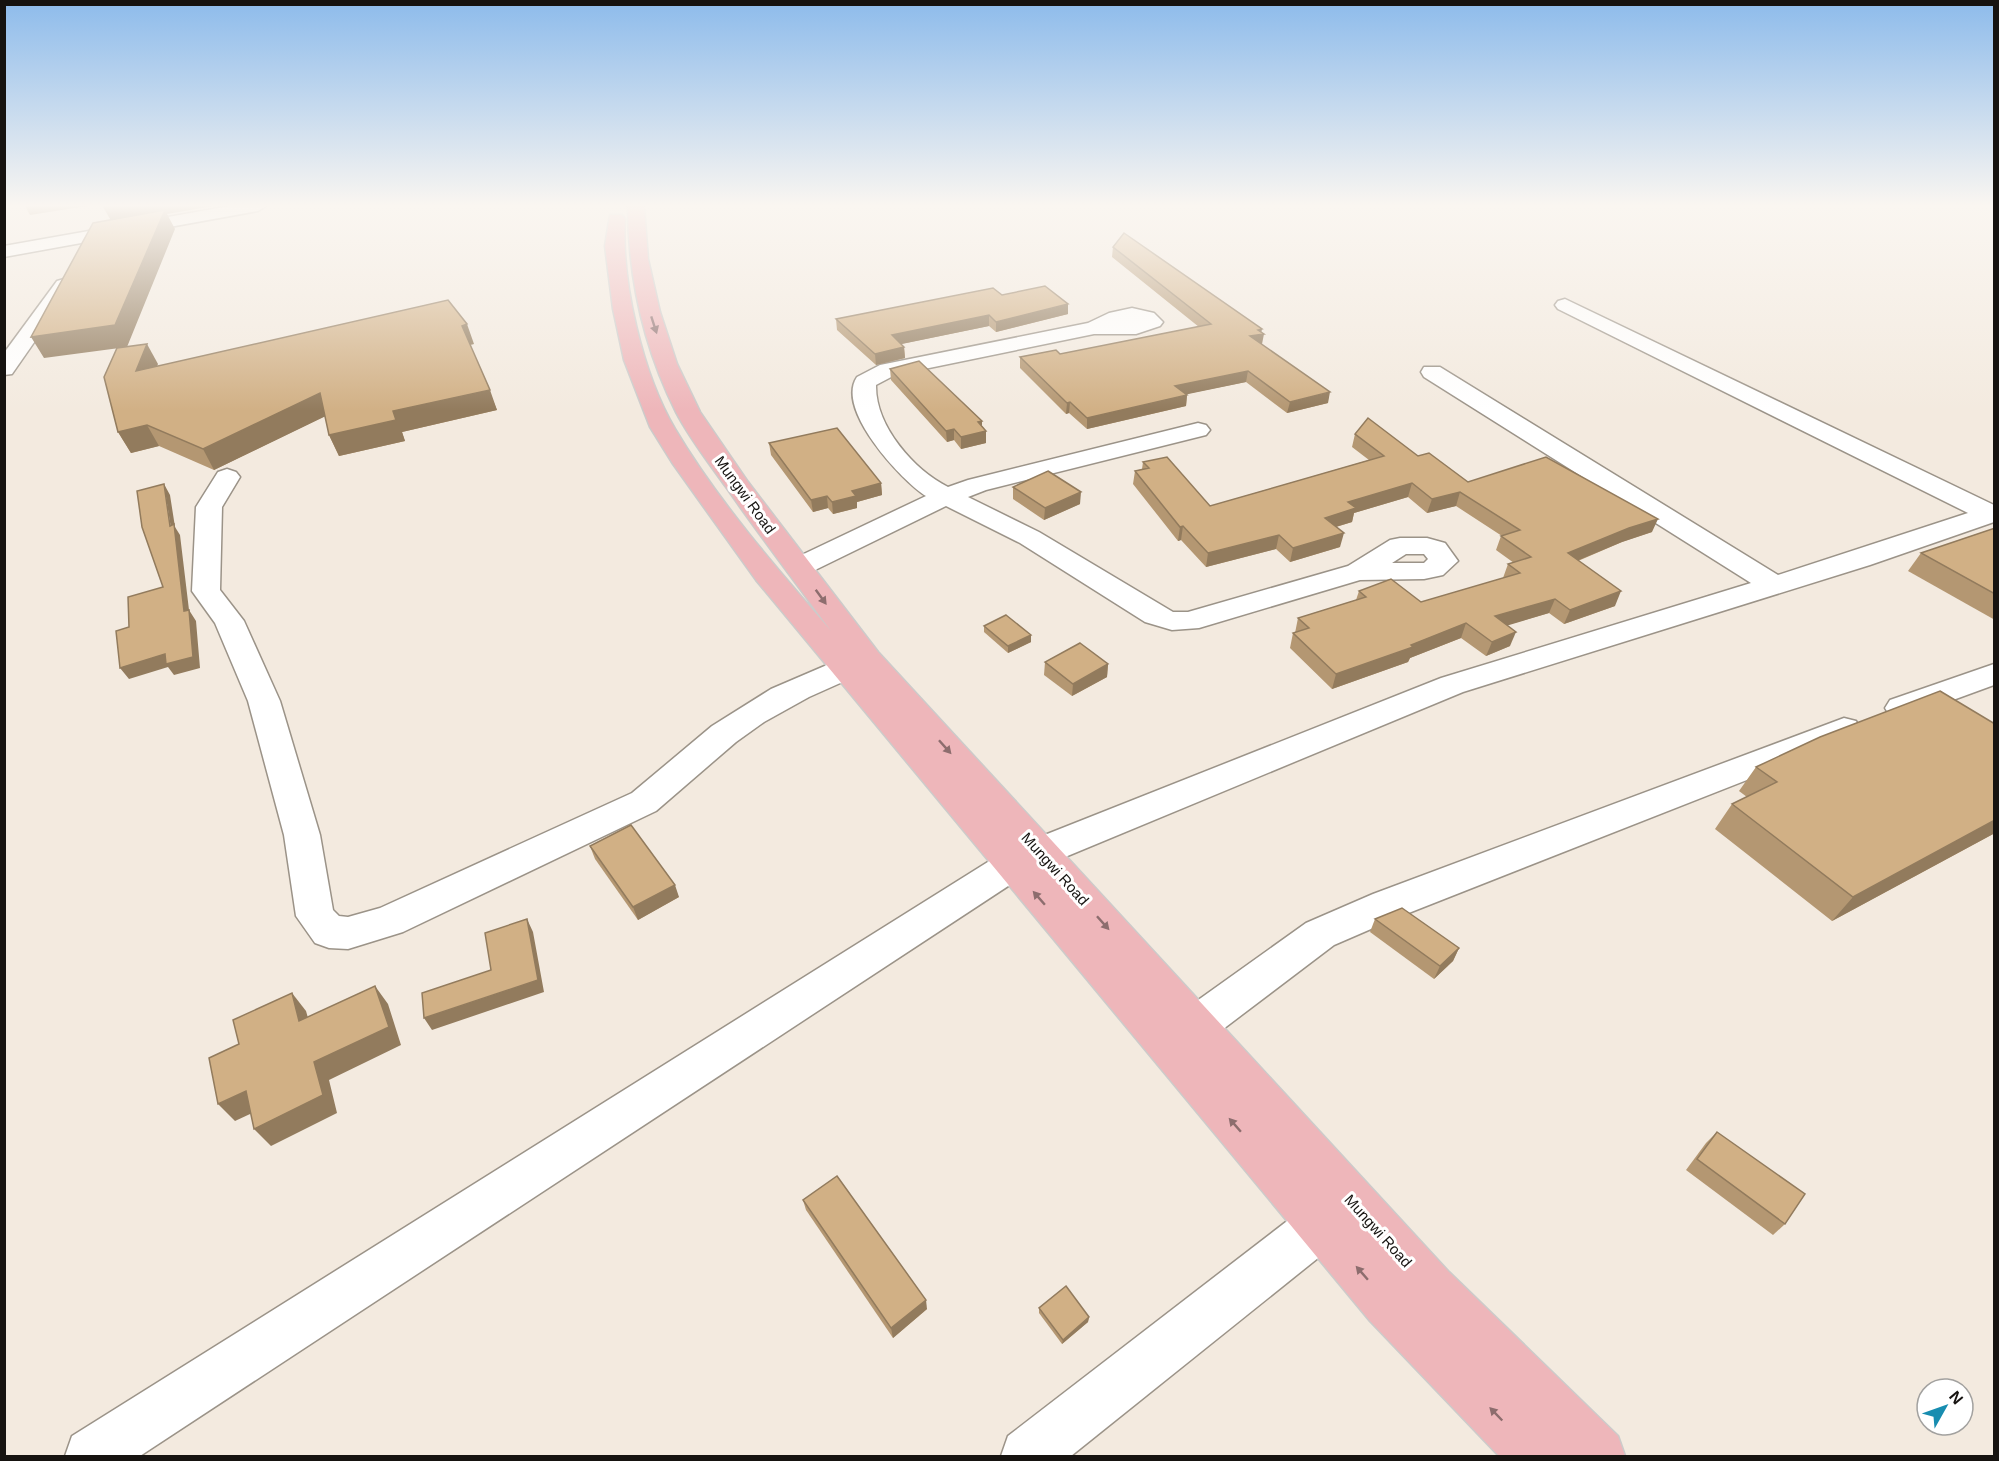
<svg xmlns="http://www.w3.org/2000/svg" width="1999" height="1461" viewBox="0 0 1999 1461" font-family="Helvetica,sans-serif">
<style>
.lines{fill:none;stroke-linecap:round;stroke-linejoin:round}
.minor-casing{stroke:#9b9388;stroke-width:3}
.major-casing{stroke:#cccbca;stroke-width:3}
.minor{fill:#fff;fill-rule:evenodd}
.major{fill:#eeb6ba;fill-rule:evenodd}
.wall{fill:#b49772}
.shaded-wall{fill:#927b5d}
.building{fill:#d1b085;stroke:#927b5d;stroke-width:1.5}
.oneway{fill:#8d6d6e}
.labels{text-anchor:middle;stroke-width:6;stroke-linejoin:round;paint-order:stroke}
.street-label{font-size:15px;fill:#161310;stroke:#fff}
</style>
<rect width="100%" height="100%" fill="#f3eadf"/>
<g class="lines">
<g class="minor-casing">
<g id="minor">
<path d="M 230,206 L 266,206 L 258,211 L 4,257 L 4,246 Z"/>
<path d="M 64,279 L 74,285 L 12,374 L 4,375 L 4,353 L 57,281 Z"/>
<path d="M 1565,299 L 1994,505 L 1994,522 L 1870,565 L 1463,692 L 1053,862 L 1040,866 L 1029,863 L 1025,875 L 140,1456 L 65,1456 L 72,1436 L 999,855 L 1012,851 L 1023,854 L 1027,842 L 1441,678 L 1751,583 L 1424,377 L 1421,372 L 1424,367 L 1440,367 L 1778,575 L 1968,513 L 1558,309 L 1555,305 L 1558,301 Z"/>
<path d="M 1132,308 L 1154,313 L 1163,322 L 1160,326 L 1136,334 L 1094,334 L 895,375 L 876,385 C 875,426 914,470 948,487 L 968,480 L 1198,423 L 1206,425 L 1210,430 L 1206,435 L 986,490 L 968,497 L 1039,532 L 1173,612 L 1188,612 L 1348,566 L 1390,540 L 1400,538 L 1427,538 L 1445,543 L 1458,561 L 1443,575 L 1424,579 L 1360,580 L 1199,628 L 1172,630 L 1145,622 L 1020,543 L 946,506 L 809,573 L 799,575 L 789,573 L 785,567 L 789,561 L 926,496 C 901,480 835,409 857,377 L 880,365 L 1088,323 L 1109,313 ZM 1406,554 L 1424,554 L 1428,559 L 1424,563 L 1392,563 Z"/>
<path d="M 227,469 L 236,472 L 240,477 L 222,507 L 220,590 L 244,621 L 280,701 L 320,835 L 333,910 L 339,916 L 348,917 L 380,908 L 632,793 L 712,726 L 771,689 L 834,662 L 845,659 L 856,662 L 861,669 L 856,676 L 809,697 L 764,722 L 736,742 L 656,811 L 403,932 L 348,949 L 329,948 L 315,943 L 296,916 L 284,835 L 248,701 L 215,623 L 192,591 L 196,507 L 218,472 Z"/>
<path d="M 1994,664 L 1994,685 L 1901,719 L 1890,716 L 1885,708 L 1890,700 Z"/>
<path d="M 1844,718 L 1856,721 L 1860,729 L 1856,737 L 1401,916 L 1334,945 L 1210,1039 L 1195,1045 L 1180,1039 L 1174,1026 L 1180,1013 L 1306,923 L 1373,894 Z"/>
<path d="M 1321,1201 L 1338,1208 L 1345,1225 L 1338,1242 L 1071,1456 L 1001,1456 L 1008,1436 L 1304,1208 Z"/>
</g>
</g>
<g class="major-casing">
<path id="major" d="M 628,206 L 644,206 L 648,259 L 660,312 L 677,364 L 700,412 L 748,482 L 878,652 L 1448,1271 L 1618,1436 L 1625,1456 L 1499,1456 L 1370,1321 L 756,580 L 673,464 L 650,427 L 624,360 L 613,309 L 605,246 L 610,215 L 622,215 L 625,219 C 621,282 643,375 675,429 C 717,500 777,569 831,631 C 796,583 760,536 726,487 C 709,463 690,439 676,412 C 644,348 628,278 628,206 Z"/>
</g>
<use href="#minor" class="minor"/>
<use href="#major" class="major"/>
</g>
<g class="wall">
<path d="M 1113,247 L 1261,332 L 1262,344 L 1328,403 L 1287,413 L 1246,382 L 1186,394 L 1187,395 L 1186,406 L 1087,429 L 1069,413 L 1066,414 L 1020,368 L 1020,357 L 1060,354 L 1199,327 L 1112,257 Z"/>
<path d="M 1002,295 L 1068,314 L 996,332 L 989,326 L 901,344 L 904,347 L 905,358 L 876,365 L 837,330 L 836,319 Z"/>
<path d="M 474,344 L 470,345 L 497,410 L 402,432 L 405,441 L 339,456 L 329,435 L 325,416 L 214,470 L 159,446 L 131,453 L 118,432 L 158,364 L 157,366 Z"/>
<path d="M 890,369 L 982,421 L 982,426 L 986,431 L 986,443 L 961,449 L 954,440 L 947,442 L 891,380 Z"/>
<path d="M 1355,434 L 1418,456 L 1468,482 L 1652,532 L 1622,542 L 1578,561 L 1615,606 L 1564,624 L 1549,613 L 1507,625 L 1510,646 L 1486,656 L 1461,638 L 1410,658 L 1408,662 L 1332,689 L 1290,648 L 1293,633 L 1295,633 L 1298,618 L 1356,600 L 1359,591 L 1421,602 L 1503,578 L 1508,564 L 1514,563 L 1496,550 L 1501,536 L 1502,536 L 1456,506 L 1427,513 L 1408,497 L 1354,513 L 1352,522 L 1336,527 L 1340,547 L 1290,562 L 1276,549 L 1206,567 L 1181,540 L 1178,541 L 1133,484 L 1135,471 L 1142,469 L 1143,462 L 1210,506 L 1369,460 L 1352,447 Z"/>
<path d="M 769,443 L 881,483 L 882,495 L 857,502 L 857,508 L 833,514 L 828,508 L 813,512 L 771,455 Z"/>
<path d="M 1013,487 L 1080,504 L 1044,520 L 1013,499 Z"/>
<path d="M 1995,528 L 1995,620 L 1908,571 L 1921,553 Z"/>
<path d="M 984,626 L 1031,635 L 1031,642 L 1008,653 L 984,632 Z"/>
<path d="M 1045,662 L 1108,664 L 1107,677 L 1072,696 L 1044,675 Z"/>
<path d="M 1756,767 L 1995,833 L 1832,921 L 1715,829 L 1732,804 L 1747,797 L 1739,791 Z"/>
<path d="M 590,846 L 679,897 L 638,920 L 595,859 Z"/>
<path d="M 1375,919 L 1459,948 L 1453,961 L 1434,979 L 1370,932 Z"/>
<path d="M 1717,1132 L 1785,1224 L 1773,1235 L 1686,1170 L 1706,1143 Z"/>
<path d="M 803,1200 L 927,1309 L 893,1338 L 806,1210 Z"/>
<path d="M 1039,1308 L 1089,1317 L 1088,1322 L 1062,1344 L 1039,1313 Z"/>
</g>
<g class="shaded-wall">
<path d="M 25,206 L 87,206 L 30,215 Z"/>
<path d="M 107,206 L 213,206 L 167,214 L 175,229 L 127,347 L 44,358 L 31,337 L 113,224 L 103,207 Z"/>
<path d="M 1068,304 L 1068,314 L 996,332 L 996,322 Z"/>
<path d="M 989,315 L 989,326 L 892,346 L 892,335 Z"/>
<path d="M 467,324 L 474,344 L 469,345 L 462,326 Z"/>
<path d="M 1262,329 L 1261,334 L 1264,334 L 1262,344 L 1248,347 L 1250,336 L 1258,330 Z"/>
<path d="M 147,344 L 158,364 L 147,391 L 136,371 Z"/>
<path d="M 904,347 L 905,358 L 876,365 L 875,354 Z"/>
<path d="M 1248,371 L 1246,382 L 1174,397 L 1175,386 Z"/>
<path d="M 490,390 L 497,410 L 402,432 L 405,441 L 339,456 L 329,435 L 393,411 Z"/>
<path d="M 1330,392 L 1328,403 L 1287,413 L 1290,402 Z"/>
<path d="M 320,393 L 330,414 L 214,470 L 203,449 Z"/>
<path d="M 1187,395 L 1186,406 L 1087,429 L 1087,418 Z"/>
<path d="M 1070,402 L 1069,413 L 1066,414 L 1067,403 Z"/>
<path d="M 982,421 L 982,432 L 986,431 L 986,443 L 961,449 L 961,437 L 978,422 Z"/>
<path d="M 147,425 L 159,446 L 131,453 L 118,432 Z"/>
<path d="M 954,429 L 954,440 L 947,442 L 946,431 Z"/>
<path d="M 881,483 L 882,495 L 857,502 L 857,508 L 833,514 L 832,502 L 852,491 Z"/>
<path d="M 1412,483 L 1408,497 L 1354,513 L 1352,522 L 1322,531 L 1325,518 L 1348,502 Z"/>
<path d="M 164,484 L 170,495 L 175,527 L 180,535 L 189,610 L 196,621 L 200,668 L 174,675 L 168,667 L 129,679 L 120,668 L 184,611 Z"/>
<path d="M 1081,492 L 1080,504 L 1044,520 L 1045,508 Z"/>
<path d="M 1460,492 L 1456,506 L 1427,513 L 1432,499 Z"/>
<path d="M 827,496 L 828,508 L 813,512 L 811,500 Z"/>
<path d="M 1658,519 L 1652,532 L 1622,542 L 1562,567 L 1568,553 L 1629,528 Z"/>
<path d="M 1183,526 L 1181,540 L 1178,541 L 1180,527 Z"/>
<path d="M 1344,533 L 1340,547 L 1290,562 L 1293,548 Z"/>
<path d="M 1279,535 L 1276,549 L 1206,567 L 1208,553 Z"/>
<path d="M 1621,591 L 1615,606 L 1564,624 L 1570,610 Z"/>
<path d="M 1555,599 L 1549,613 L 1489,631 L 1495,616 Z"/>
<path d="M 1466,623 L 1461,638 L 1410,658 L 1408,662 L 1332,689 L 1336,674 Z"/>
<path d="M 1516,632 L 1510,646 L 1486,656 L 1492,642 Z"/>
<path d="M 1031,635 L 1031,642 L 1008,653 L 1008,646 Z"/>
<path d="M 1108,664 L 1107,677 L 1072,696 L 1073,684 Z"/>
<path d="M 1995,820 L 1995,833 L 1832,921 L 1853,897 Z"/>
<path d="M 675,885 L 679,897 L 638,920 L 633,907 Z"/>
<path d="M 527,919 L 533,932 L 544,992 L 432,1030 L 424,1018 L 538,980 Z"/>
<path d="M 1459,948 L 1453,961 L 1434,979 L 1440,966 Z"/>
<path d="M 375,986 L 388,1004 L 401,1045 L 329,1080 L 337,1113 L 271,1146 L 254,1129 L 314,1062 Z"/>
<path d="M 292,993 L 306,1011 L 314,1039 L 299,1021 Z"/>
<path d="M 246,1091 L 263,1108 L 235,1121 L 218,1104 Z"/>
<path d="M 926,1300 L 927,1309 L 893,1338 L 891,1328 Z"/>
<path d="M 1089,1317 L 1088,1322 L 1062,1344 L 1063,1340 Z"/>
</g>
<g class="building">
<path d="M 165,210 L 115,325 L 31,337 L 93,223 Z"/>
<path d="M 1124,233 L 1262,329 L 1258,330 L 1264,334 L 1250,336 L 1330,392 L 1290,402 L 1248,371 L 1175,386 L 1187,395 L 1087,418 L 1070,402 L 1067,403 L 1020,357 L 1056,350 L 1060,354 L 1211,324 L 1113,247 Z"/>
<path d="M 1045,286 L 1068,304 L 996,322 L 989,315 L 892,335 L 904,347 L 875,354 L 836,319 L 993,288 L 1002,295 Z"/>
<path d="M 448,300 L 467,324 L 462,326 L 490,390 L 393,411 L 396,420 L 329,435 L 320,393 L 203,449 L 147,425 L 118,432 L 104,377 L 117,348 L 147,344 L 136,371 Z"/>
<path d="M 919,361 L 982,421 L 978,422 L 986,431 L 961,437 L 954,429 L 946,431 L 890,369 Z"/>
<path d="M 1368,418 L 1418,456 L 1429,453 L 1468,482 L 1546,457 L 1658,519 L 1629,528 L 1568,553 L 1621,591 L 1570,610 L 1555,599 L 1495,616 L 1516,632 L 1492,642 L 1466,623 L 1411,645 L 1413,647 L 1336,674 L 1293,633 L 1309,628 L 1298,618 L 1366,597 L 1359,591 L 1391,579 L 1421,602 L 1520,573 L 1508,564 L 1531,557 L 1501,536 L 1520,530 L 1460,492 L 1432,499 L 1412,483 L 1348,502 L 1356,508 L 1325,518 L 1344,533 L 1293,548 L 1279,535 L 1208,553 L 1183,526 L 1180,527 L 1135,471 L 1149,468 L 1143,462 L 1167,457 L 1210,506 L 1384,456 L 1355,434 Z"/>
<path d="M 837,428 L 881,483 L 852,491 L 856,496 L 832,502 L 827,496 L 811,500 L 769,443 Z"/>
<path d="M 1048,471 L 1081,492 L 1045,508 L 1013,487 Z"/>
<path d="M 164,484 L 170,526 L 174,524 L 184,611 L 189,610 L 193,657 L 166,664 L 165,654 L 120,668 L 116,631 L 129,627 L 128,597 L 163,587 L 142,527 L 137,491 Z"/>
<path d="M 1995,528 L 1995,594 L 1921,553 Z"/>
<path d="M 1006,615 L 1031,635 L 1008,646 L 984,626 Z"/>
<path d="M 1080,643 L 1108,664 L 1073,684 L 1045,662 Z"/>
<path d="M 1940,691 L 1995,724 L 1995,820 L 1853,897 L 1732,804 L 1777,782 L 1756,767 L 1820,737 Z"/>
<path d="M 631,825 L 675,885 L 633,907 L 590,846 Z"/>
<path d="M 1402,908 L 1459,948 L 1440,966 L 1375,919 Z"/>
<path d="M 527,919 L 538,980 L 424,1018 L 422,993 L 491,970 L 485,933 Z"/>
<path d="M 375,986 L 389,1027 L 314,1062 L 323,1095 L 254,1129 L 246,1091 L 218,1104 L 209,1058 L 239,1044 L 233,1020 L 292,993 L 299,1021 Z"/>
<path d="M 1717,1132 L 1805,1194 L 1785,1224 L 1697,1159 Z"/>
<path d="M 837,1176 L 926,1300 L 891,1328 L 803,1200 Z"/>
<path d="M 1066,1286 L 1089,1317 L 1063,1340 L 1039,1308 Z"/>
</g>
<defs><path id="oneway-solid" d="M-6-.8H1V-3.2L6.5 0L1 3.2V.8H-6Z" transform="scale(1.5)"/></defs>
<g class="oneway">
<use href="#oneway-solid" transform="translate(654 325) rotate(72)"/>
<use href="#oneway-solid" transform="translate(821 597) rotate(54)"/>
<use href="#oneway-solid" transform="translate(945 747) rotate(48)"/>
<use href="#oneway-solid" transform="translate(1039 898) rotate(-131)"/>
<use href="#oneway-solid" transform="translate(1103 923) rotate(48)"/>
<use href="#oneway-solid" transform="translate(1235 1125) rotate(-131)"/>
<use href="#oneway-solid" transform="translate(1362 1273) rotate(-131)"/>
<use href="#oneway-solid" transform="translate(1496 1414) rotate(-134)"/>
</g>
<linearGradient id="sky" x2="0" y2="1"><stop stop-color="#8dbbeb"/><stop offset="0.5" stop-color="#faf6f1"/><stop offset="1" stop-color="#faf6f1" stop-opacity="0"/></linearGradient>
<rect width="1999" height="411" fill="url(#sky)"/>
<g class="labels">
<g class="street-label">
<text transform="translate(745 495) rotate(54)" y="5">Mungwi Road</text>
<text transform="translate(1055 869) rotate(48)" y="5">Mungwi Road</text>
<text transform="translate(1378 1231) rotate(48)" y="5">Mungwi Road</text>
</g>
</g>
<rect width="1999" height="1461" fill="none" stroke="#161310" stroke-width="12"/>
<g transform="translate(1945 1407) rotate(50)"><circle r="28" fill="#ffffff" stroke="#a2a19f" stroke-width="1.5"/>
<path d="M0-4.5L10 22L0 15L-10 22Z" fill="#188db0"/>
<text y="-9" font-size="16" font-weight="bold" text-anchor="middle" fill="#161310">N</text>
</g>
</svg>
